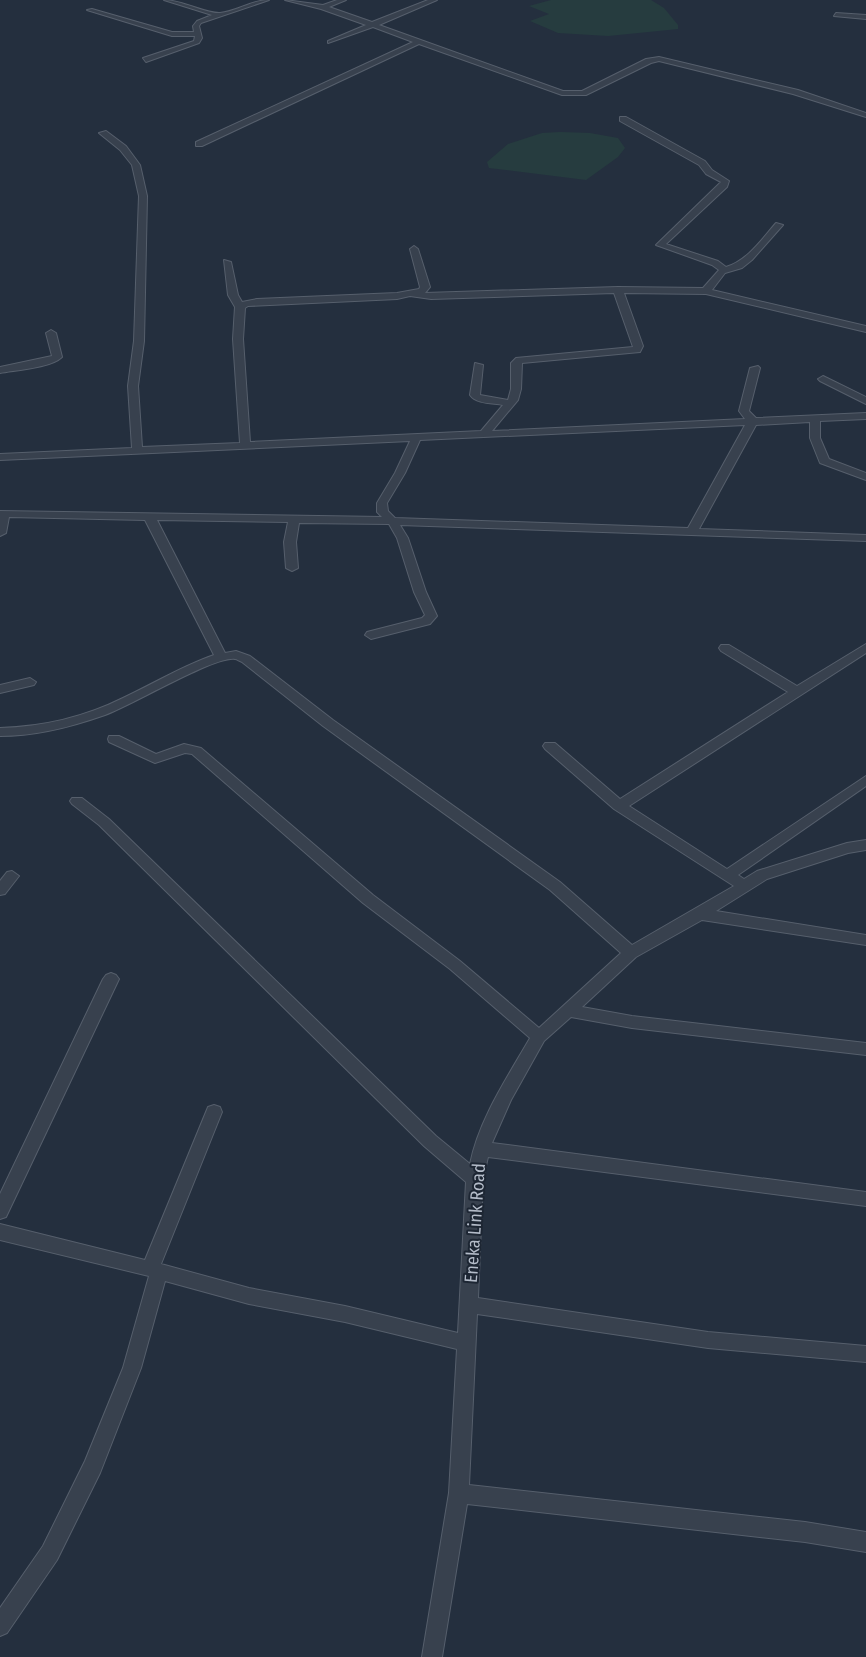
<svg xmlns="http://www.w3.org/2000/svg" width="866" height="1657" viewBox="0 0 866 1657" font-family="'Fira Sans Condensed',sans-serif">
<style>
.green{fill:#263c3f}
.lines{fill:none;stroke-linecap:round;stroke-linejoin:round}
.minor-casing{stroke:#565f6c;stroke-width:2}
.minor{fill:#38414e;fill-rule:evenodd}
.labels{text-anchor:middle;stroke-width:4;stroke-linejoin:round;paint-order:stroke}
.near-street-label{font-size:18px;fill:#b4bcc9;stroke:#1d2633}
</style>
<rect width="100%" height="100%" fill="#242f3e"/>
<g class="green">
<path d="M 551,0 L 651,0 L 664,8 L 678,25 L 678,29 L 608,36 L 558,33 L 530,21 L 549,14 L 529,6 Z"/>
<path d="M 560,132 L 590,133 L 618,138 L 625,148 L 618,157 L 586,180 L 489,168 L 487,162 L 508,144 L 542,133 Z"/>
</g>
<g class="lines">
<g class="minor-casing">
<g id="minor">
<path d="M 164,0 C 181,0 207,14 220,13 C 237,11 252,0 269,0 L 201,23 L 199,26 L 202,38 L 199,43 L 146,62 L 143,58 L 194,41 L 195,36 L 172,36 L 87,10 L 92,9 L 172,32 L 194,32 L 193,26 L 197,21 L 212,15 Z"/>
<path d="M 285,0 L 323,5 L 337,0 L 346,0 L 329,7 L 372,22 L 428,0 L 437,0 L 379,25 L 563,91 L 582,91 L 646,59 L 659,57 L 798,90 L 866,113 L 866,117 L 793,94 L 659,61 L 651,63 L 586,95 L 562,95 L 419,44 L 202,146 L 196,146 L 196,142 L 413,42 L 373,27 L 328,43 L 328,41 L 366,25 L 321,9 Z"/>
<path d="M 836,13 L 866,15 L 866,19 L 834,16 Z"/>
<path d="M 620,117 L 626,117 L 705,161 L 712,170 L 729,181 L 727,187 L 666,244 L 718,261 L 726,267 C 747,261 762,239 776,223 L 783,225 L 752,260 L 742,268 L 725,273 L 712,290 L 866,326 L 866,332 L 706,294 L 624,293 L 643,346 L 640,352 L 522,363 L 521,389 L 518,400 L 492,431 L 745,419 L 739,411 L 750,368 L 758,366 L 760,368 L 749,411 L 756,418 L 866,413 L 866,419 L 820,421 L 820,438 L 829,459 L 866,473 L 866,480 L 820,463 L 810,438 L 810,422 L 756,425 L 699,529 L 866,535 L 866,541 L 400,525 L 408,538 L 426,592 L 437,616 L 430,624 L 371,639 L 365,635 L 367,632 L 422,618 L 425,615 L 414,592 L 397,538 L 389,524 L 299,523 L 296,542 L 298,568 L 292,571 L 286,568 L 284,542 L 288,522 L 157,520 L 225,653 L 236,651 L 250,656 L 333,720 L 560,882 L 632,945 L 734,886 L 614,809 L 545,749 L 543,746 L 545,743 L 555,743 L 620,799 L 788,692 L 721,651 L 719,648 L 721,645 L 729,645 L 797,686 L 866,644 L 866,653 L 629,806 L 727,869 L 866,776 L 866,786 L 738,875 L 744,879 L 757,871 L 847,843 L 866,840 L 866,850 L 848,853 L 767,879 L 716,911 L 866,935 L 866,945 L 702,920 L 636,957 L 582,1007 L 632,1016 L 866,1043 L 866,1055 L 632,1028 L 571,1017 L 544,1041 L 511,1100 L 492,1143 L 866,1192 L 866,1206 L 488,1157 L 483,1179 L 478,1298 L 708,1332 L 866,1346 L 866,1362 L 708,1348 L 477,1314 L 469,1485 L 805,1522 L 866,1532 L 866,1552 L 805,1542 L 467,1504 L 442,1657 L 422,1657 L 449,1493 L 457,1349 L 345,1322 L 249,1304 L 165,1281 L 141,1368 L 100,1473 L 57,1560 L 7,1633 L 0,1636 L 0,1608 L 43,1546 L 85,1461 L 123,1368 L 149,1276 L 0,1240 L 0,1224 L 145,1260 L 206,1112 L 208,1107 L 214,1105 L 220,1107 L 222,1112 L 161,1264 L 249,1288 L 345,1306 L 458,1333 L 466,1182 L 424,1146 L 99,825 L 72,804 L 70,801 L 72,798 L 82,798 L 109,819 L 436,1136 L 470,1164 C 479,1119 507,1078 530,1038 L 450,969 L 363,903 L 192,754 L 185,753 L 155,763 L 109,742 L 108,739 L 109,736 L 119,736 L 156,754 L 184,744 L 201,748 L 373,895 L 460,961 L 539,1028 L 621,953 L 550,890 L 323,726 L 242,662 C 239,661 237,659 235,659 C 214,656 131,706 105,715 C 71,727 36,736 0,736 L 0,728 C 42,727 85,717 123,698 C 153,684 182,666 214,655 L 145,520 L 9,517 L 6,533 L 0,536 L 0,511 L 382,517 L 377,512 L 377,503 L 395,473 L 410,441 L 0,460 L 0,454 L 132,448 L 128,386 L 134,341 L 139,196 L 132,165 L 120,150 L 99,133 L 106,131 L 126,146 L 140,165 L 147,196 L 144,341 L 138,386 L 142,447 L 240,443 L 233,339 L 235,307 L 228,295 L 224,260 L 231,262 L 238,295 L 242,302 L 257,299 L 397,293 L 419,289 L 420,287 L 410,249 L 414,246 L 418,249 L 430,287 L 425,293 L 618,287 L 703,288 L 719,270 L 712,265 L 656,245 L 721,182 L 706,174 L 699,165 L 620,121 ZM 614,293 L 633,347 L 516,358 L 511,363 L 511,389 L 508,400 L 480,395 L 483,365 L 475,363 L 470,395 C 476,404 493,403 503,405 L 481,431 L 250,442 L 243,339 L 245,308 L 248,306 L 397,299 L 410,296 L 431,299 ZM 745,425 L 688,528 L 395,518 L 388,511 L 387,503 L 405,473 L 420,440 Z"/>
<path d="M 51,330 L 56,333 L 62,357 C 51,368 16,370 0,373 L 0,367 L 52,356 L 46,333 Z"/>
<path d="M 823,376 L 866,397 L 866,404 L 820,381 L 818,379 Z"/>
<path d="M 30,678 L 36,682 L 34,685 L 0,693 L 0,685 Z"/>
<path d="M 12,871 L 19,876 L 5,894 L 0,895 L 0,881 L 7,872 Z"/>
<path d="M 111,973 L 116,975 L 119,979 L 6,1217 L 0,1219 L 0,1194 L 103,979 L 106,975 Z"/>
</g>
</g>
<use href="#minor" class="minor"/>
</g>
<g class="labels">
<g class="near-street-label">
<text transform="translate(475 1223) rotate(-86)" y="6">Eneka Link Road</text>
</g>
</g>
</svg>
